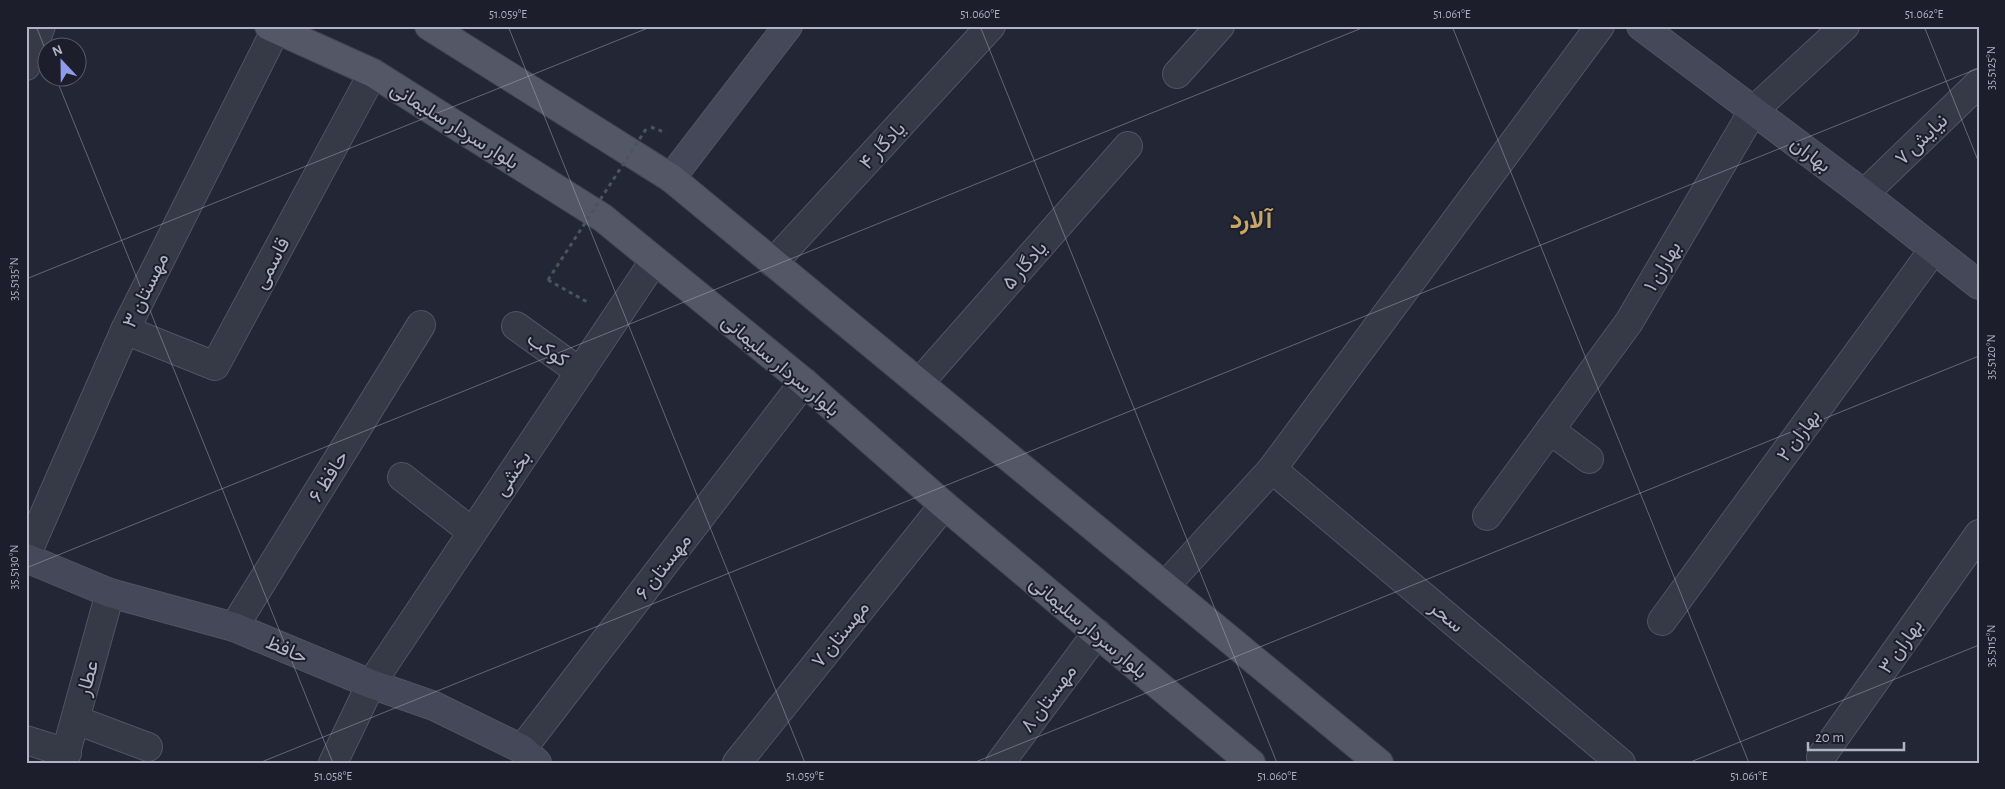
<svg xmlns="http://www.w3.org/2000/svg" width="2005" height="789" viewBox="0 0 2005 789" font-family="'Alegreya Sans',Vazirmatn,sans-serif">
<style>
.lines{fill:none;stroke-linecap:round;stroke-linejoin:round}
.street-casing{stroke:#515461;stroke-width:30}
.secondary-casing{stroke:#515461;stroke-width:30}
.primary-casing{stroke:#404250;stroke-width:30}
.path{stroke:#49545b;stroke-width:3;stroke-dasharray:4 4;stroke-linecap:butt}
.street{stroke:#363946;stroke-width:28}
.secondary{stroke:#454859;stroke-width:28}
.primary{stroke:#545866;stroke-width:28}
.path-bridge{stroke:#49545b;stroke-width:3;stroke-dasharray:4 4;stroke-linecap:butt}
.ticks{fill:none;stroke:#b1b4c3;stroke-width:1;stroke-opacity:0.45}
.labels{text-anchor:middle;stroke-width:4;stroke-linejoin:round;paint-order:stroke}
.street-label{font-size:20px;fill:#b1b4c3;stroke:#1c1e2b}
.district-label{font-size:25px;font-weight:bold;fill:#c6a768;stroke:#1c1e2b}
.neatline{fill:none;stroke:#b1b4c3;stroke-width:2}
.ticks-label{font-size:12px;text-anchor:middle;fill:#b1b4c3}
</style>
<rect width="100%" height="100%" fill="#232735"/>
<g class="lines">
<g class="street-casing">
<g id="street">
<path d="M 26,66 L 41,26"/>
<path d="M 1177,74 L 1220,26"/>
<path d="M 1864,194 L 1979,83"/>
<path d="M 773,263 L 991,26"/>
<path d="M 516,326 L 580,372"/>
<path d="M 125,330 L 215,366 L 373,73"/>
<path d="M 919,383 L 1128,146"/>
<path d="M 1550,430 L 1589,459"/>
<path d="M 1272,469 L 1621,763"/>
<path d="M 402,477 L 472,532"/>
<path d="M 1487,516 L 1629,322 L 1753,111 L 1845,26"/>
<path d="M 26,556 L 125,330 L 276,29"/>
<path d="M 1165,586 L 1272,469 L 1600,26"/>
<path d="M 1662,621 L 1934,249"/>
<path d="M 234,627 L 421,325"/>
<path d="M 76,720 L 148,747"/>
<path d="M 26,740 L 67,753"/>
<path d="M 522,749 L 804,382"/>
<path d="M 1821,757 L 1979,534"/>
<path d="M 63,763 L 110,593"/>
<path d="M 333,763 L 371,684 L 654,261"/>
<path d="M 737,763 L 944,505"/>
<path d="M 1000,763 L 1097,633"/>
</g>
</g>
<g class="secondary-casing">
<g id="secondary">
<path d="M 1641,26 L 1864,194 L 1979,285"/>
<path d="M 671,178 L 788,26"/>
<path d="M 26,558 L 110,593 L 234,627 L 371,684 L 434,706 L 522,749 L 537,763"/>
</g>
</g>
<g class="primary-casing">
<g id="primary">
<path d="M 269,26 L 373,73 L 603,218 L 804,382 L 944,505 L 1251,763"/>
<path d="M 429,26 L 671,178 L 1379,763"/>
</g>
</g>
<g class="path">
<path d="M 651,127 L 666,133"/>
<path d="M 548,280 L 589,303"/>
</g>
<use href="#street" class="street"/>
<use href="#secondary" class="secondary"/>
<use href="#primary" class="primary"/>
<path class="path-bridge" d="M 548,280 L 648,126"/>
</g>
<path class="ticks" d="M 36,26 L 48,56M 508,26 L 805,763M 980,26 L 1277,763M 1452,26 L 1749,763M 1924,26 L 1979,163M 56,78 L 333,763M 26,279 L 653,26M 26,568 L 1367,26M 259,763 L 1979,68M 973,763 L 1979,356M 1688,763 L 1979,645"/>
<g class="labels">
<g class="street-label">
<text transform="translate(455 125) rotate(32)" y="7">بلوار سردار سلیمانی</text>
<text transform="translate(1921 139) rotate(-44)" y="7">نیایش ۷</text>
<text transform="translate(882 145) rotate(-47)" y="7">یادگار ۴</text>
<text transform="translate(1811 154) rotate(37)" y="7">بهاران</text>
<text transform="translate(271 263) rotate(-62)" y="7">قاسمی</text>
<text transform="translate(1024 265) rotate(-49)" y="7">یادگار ۵</text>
<text transform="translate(1662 266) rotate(-60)" y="7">بهاران ۱</text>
<text transform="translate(145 290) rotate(-64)" y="7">مهستان ۳</text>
<text transform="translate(548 349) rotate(35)" y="7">کوکب</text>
<text transform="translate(781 365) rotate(40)" y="7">بلوار سردار سلیمانی</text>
<text transform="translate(1798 435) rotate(-54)" y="7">بهاران ۲</text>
<text transform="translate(512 473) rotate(-56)" y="7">بخشی</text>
<text transform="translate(328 476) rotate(-58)" y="7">حافظ ۶</text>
<text transform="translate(663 566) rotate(-52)" y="7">مهستان ۶</text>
<text transform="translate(1447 616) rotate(40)" y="7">سحر</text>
<text transform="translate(1089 627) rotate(40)" y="7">بلوار سردار سلیمانی</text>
<text transform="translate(840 634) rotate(-51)" y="7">مهستان ۷</text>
<text transform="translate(1900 646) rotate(-55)" y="7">بهاران ۳</text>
<text transform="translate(287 649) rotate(23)" y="7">حافظ</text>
<text transform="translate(87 678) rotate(-75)" y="7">عطار</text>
<text transform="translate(1048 698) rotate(-53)" y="7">مهستان ۸</text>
</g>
<g class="district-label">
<text x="1251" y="228">آلارد</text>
</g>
</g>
<rect width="2005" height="789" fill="none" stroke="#1c1e2b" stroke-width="55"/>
<g transform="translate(62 62) rotate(338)"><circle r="24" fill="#1c1e2b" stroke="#585a68"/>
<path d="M0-4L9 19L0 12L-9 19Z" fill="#8e9ceb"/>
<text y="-8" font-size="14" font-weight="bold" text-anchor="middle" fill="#b1b4c3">N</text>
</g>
<path d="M1808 742v8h96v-8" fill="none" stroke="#b1b4c3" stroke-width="2.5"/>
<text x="1815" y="742" font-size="15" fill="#b1b4c3" stroke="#1c1e2b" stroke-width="4" paint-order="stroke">20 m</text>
<rect x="28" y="28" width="1950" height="734" class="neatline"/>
<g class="ticks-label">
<text x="508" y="18">51.059°E</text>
<text x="980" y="18">51.060°E</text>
<text x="1452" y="18">51.061°E</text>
<text x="1924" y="18">51.062°E</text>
<text transform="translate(1991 68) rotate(-90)" y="4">35.5125°N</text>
<text transform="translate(14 279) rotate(-90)" y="4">35.5135°N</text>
<text transform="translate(1991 357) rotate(-90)" y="4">35.5120°N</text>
<text transform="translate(14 567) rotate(-90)" y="4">35.5130°N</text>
<text transform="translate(1991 646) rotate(-90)" y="4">35.5115°N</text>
<text x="333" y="780">51.058°E</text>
<text x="805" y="780">51.059°E</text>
<text x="1277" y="780">51.060°E</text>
<text x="1749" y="780">51.061°E</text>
</g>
</svg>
